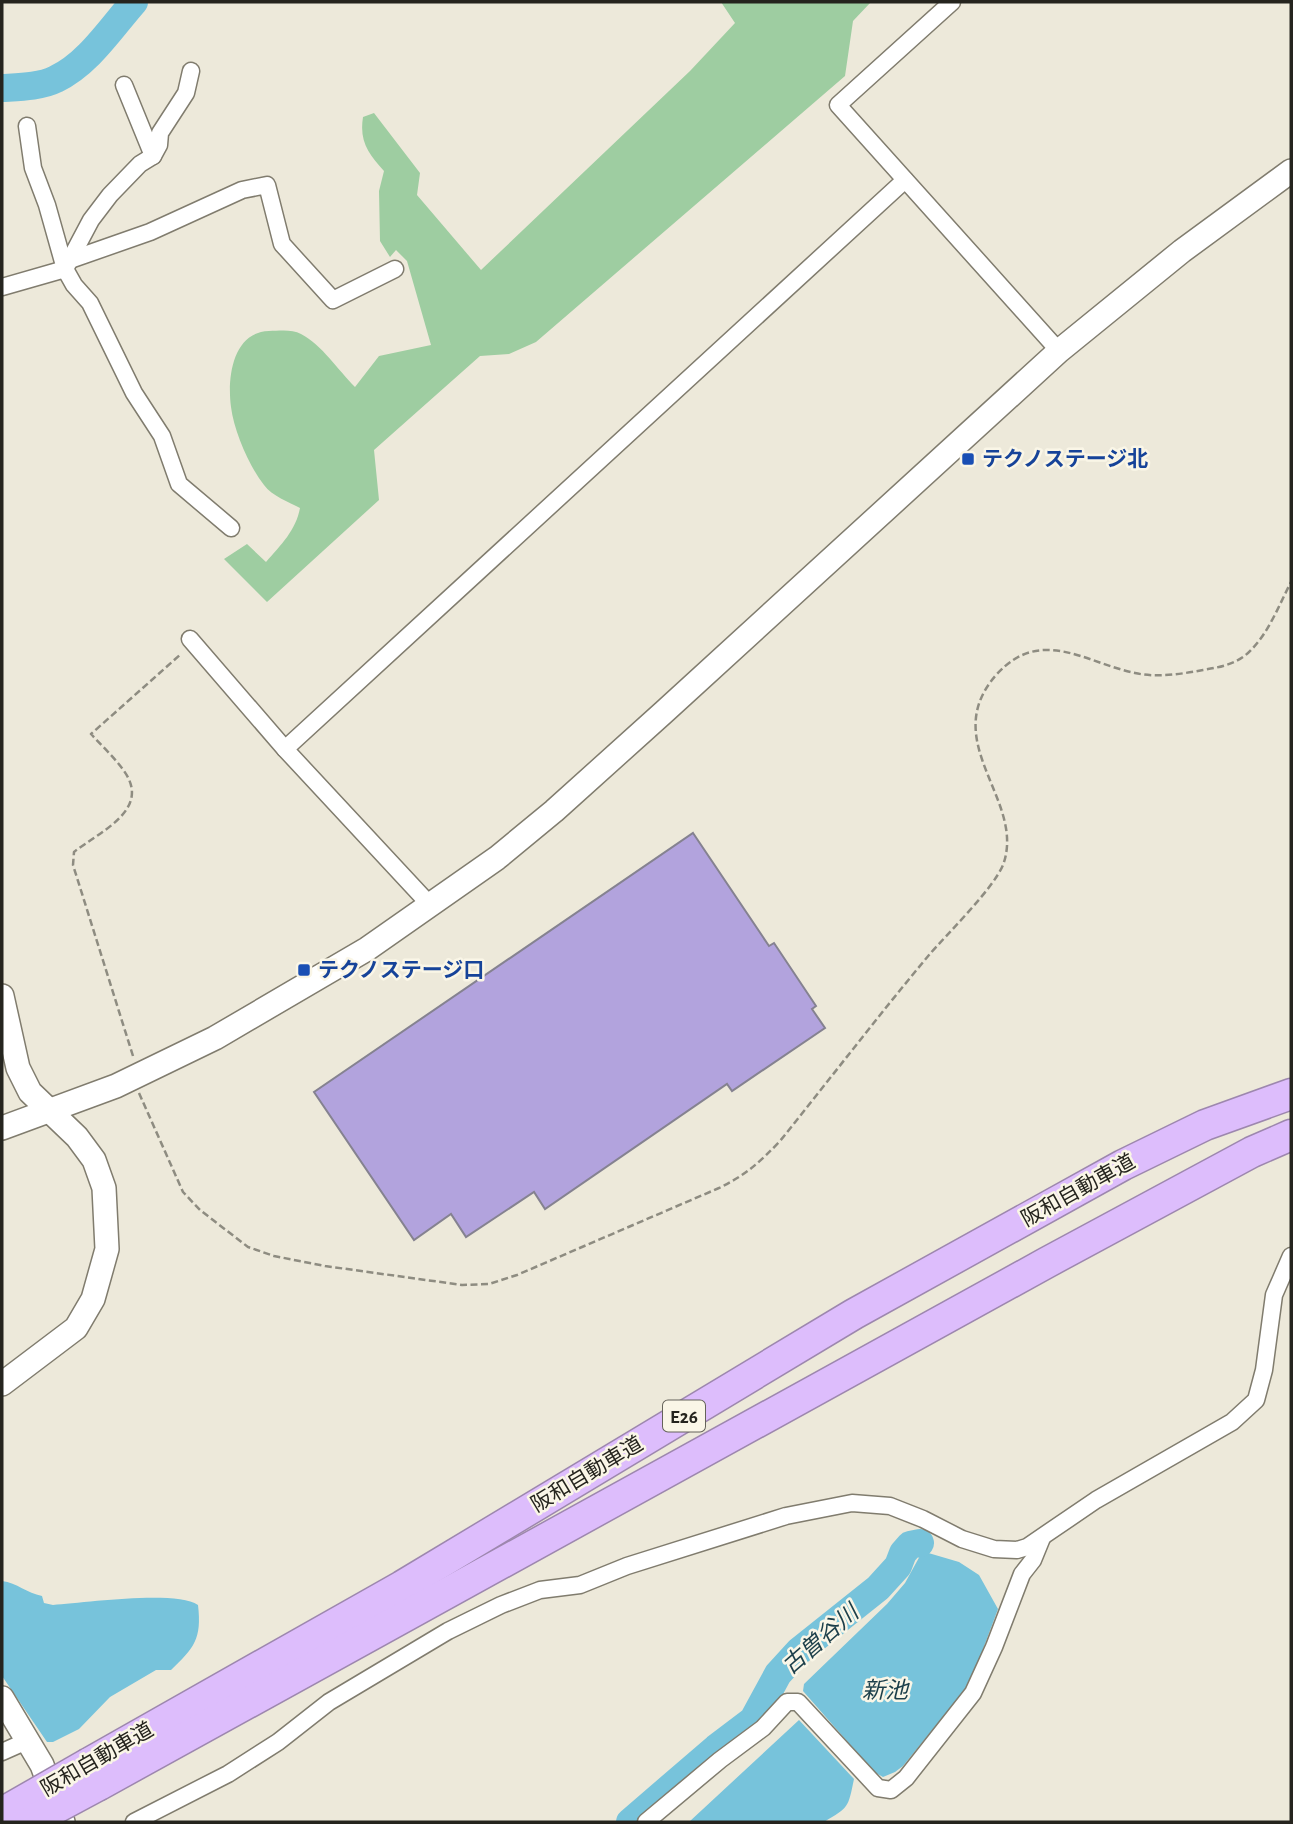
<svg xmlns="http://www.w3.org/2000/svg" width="1293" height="1824" viewBox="0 0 1293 1824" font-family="'Alegreya Sans','Noto Sans JP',sans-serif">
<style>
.green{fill:#9ecda1}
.water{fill:#77c3db}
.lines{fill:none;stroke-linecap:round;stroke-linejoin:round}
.river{stroke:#77c3db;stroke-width:28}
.building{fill:#b2a3dd;stroke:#858290;stroke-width:2}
.street-casing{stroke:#807c6e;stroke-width:19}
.secondary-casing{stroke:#807c6e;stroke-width:26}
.highway-casing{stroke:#9d87ae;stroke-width:33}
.path{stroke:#8e8c81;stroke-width:2.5;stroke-dasharray:7 3.5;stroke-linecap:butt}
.street{stroke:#fff;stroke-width:16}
.secondary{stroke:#fff;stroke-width:23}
.highway{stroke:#ddbdfc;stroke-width:30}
.highway-bridge-casing{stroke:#9d87ae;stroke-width:33;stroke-linecap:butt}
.highway-bridge{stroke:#ddbdfc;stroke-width:30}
.transit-dot{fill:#1a4fb4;stroke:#faf6e7;stroke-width:2.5}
.labels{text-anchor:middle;stroke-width:5;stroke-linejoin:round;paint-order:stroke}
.shield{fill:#faf6e7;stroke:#65635a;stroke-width:2}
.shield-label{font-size:19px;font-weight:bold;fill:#25241e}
.transit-label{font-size:21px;font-weight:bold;fill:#164399;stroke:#faf6e7;text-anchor:start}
.street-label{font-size:21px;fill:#25241e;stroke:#faf6e7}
.water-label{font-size:23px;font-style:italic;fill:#1c3f4a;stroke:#faf6e7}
</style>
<rect width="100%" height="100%" fill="#ede9da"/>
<path class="green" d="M 721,2 L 871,2 L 853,21 L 845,76 L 536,342 L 509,354 L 480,356 L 374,450 L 379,500 L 267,602 L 224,559 L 247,544 L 266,562 C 281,545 296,530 300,508 C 289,502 272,496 264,485 C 249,466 234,431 231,407 C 227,377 233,332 269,331 C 279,331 292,329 301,334 C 322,345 338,370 355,387 L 379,356 L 431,345 L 407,261 L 396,250 L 390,257 L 380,241 L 379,191 L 384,171 C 369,154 359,142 363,117 L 374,113 L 420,173 L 417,195 L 481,270 L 690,71 L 735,23 Z"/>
<g class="water">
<path d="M 925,1552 L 959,1562 L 979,1575 L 998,1609 L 973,1676 L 963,1692 L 903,1766 L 895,1772 L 883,1777 L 874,1772 L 803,1691 L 804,1684 L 887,1604 L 905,1583 L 921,1554 Z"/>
<path d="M 2,1581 C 17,1583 27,1593 42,1596 L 44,1603 L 53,1605 C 84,1603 175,1590 198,1605 C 202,1639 194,1648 171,1670 L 156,1670 L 110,1697 L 79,1729 L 53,1742 L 47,1742 L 2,1676 Z"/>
<path d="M 799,1720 L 854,1779 C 848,1808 849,1807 824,1822 L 689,1822 Z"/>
</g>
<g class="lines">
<g class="river">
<path d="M 2,88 C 19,87 40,87 56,79 C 88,64 111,28 134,2"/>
<path d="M 630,1822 L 716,1748 L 753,1720 L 778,1674 L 799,1651 L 878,1588 L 898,1566 L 903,1553 L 910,1545 L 920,1543"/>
</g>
</g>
<path class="building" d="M 693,833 L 769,946 L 774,943 L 816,1006 L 812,1009 L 825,1028 L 732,1091 L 727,1084 L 545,1209 L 534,1192 L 466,1237 L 451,1214 L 414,1240 L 314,1092 Z"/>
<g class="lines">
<g class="street-casing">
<g id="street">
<path d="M 952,2 L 838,105 L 1059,351"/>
<path d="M 124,85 L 153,156"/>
<path d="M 27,126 L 33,168 L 47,205 L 65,269 L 74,285 L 90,303 L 134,393 L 162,436 L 179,484 L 231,528"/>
<path d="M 70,260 L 150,232 L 242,190 L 267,185 L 282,244 L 333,300 L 395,269"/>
<path d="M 2,287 L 65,269 L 91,220 L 110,195 L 140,164 L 153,156 L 159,145 L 160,133 L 186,93 L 191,71"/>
<path d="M 190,639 L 285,749 L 431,906"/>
<path d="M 285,749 L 905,180"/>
<path d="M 2,1752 L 29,1740"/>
<path d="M 134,1822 L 228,1774 L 278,1742 L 329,1702 L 448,1631 L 501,1605 L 540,1590 L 580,1585 L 627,1566 L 786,1516 L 852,1503 L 890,1506 L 923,1519 L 962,1539 L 994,1549 L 1017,1550 L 1027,1547 L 1096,1500 L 1232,1422 L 1256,1400 L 1264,1370 L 1274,1295 L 1291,1256"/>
<path d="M 646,1822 L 720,1760 L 763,1728 L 787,1702 L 798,1702 L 878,1788 L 891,1790 L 906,1778 L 973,1693 L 994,1647 L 1022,1574 L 1033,1560 L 1042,1538"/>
</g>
</g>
<g class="secondary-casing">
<g id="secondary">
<path d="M 2,996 L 18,1068 L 30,1092 L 77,1137 L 94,1160 L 104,1188 L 107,1249 L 93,1299 L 76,1328 L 2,1384"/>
<path d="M 2,1128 L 116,1086 L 215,1038 L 367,949 L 497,858 L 554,811 L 664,712 L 1059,351 L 1182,251 L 1291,171"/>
<path d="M 2,1698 L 42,1765 L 63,1822"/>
</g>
</g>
<g class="highway-casing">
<g id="highway">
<path d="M 89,1763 L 402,1586 L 854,1314 L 1123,1165 L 1205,1125 L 1291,1094"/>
<path d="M 99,1785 L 1046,1263 L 1252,1152 L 1291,1135"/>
</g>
</g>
<g class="path">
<path d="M 133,1056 L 73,865 L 74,852 C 99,832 152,810 124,771 C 115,758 102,746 91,734 L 181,654"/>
<path d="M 139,1093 L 183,1192 L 200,1210 L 248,1247 L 274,1256 L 325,1266 L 462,1285 L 489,1284 L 517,1275 L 719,1188 C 746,1175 760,1162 780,1141 C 830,1079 878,1016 929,955 C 948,933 993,889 1003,865 C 1027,800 936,742 997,674 C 1041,626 1086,663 1135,673 C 1157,678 1181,674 1203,670 C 1221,667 1238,664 1251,650 C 1269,632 1279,605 1291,582"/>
</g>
<use href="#street" class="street"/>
<use href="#secondary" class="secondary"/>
<use href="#highway" class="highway"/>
<g class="highway-bridge-casing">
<g id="highway-bridge">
<path d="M 2,1813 L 89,1763"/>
<path d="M 30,1822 L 99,1785"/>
</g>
</g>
<use href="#highway-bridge" class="highway-bridge"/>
</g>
<g class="transit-dot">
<rect x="961" y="452" width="14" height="14" rx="3.5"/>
<rect x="297" y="963" width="14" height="14" rx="3.5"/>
</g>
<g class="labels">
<rect class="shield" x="663" y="1400.5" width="42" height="31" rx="5"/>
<g class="shield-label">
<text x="684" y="1423">E26</text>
</g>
<g class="transit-label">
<text x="982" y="466">テクノステージ北</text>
<text x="318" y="977">テクノステージ口</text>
</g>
<g class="street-label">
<text transform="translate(1078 1190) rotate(-29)" y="7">阪和自動車道</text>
<text transform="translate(587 1474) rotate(-31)" y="7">阪和自動車道</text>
<text transform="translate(97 1759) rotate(-30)" y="7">阪和自動車道</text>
</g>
<g class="water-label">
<text transform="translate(820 1639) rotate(-41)" y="8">古曽谷川</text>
<text x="885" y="1698">新池</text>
</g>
</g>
<rect width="1293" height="1824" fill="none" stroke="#25241e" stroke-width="7"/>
</svg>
